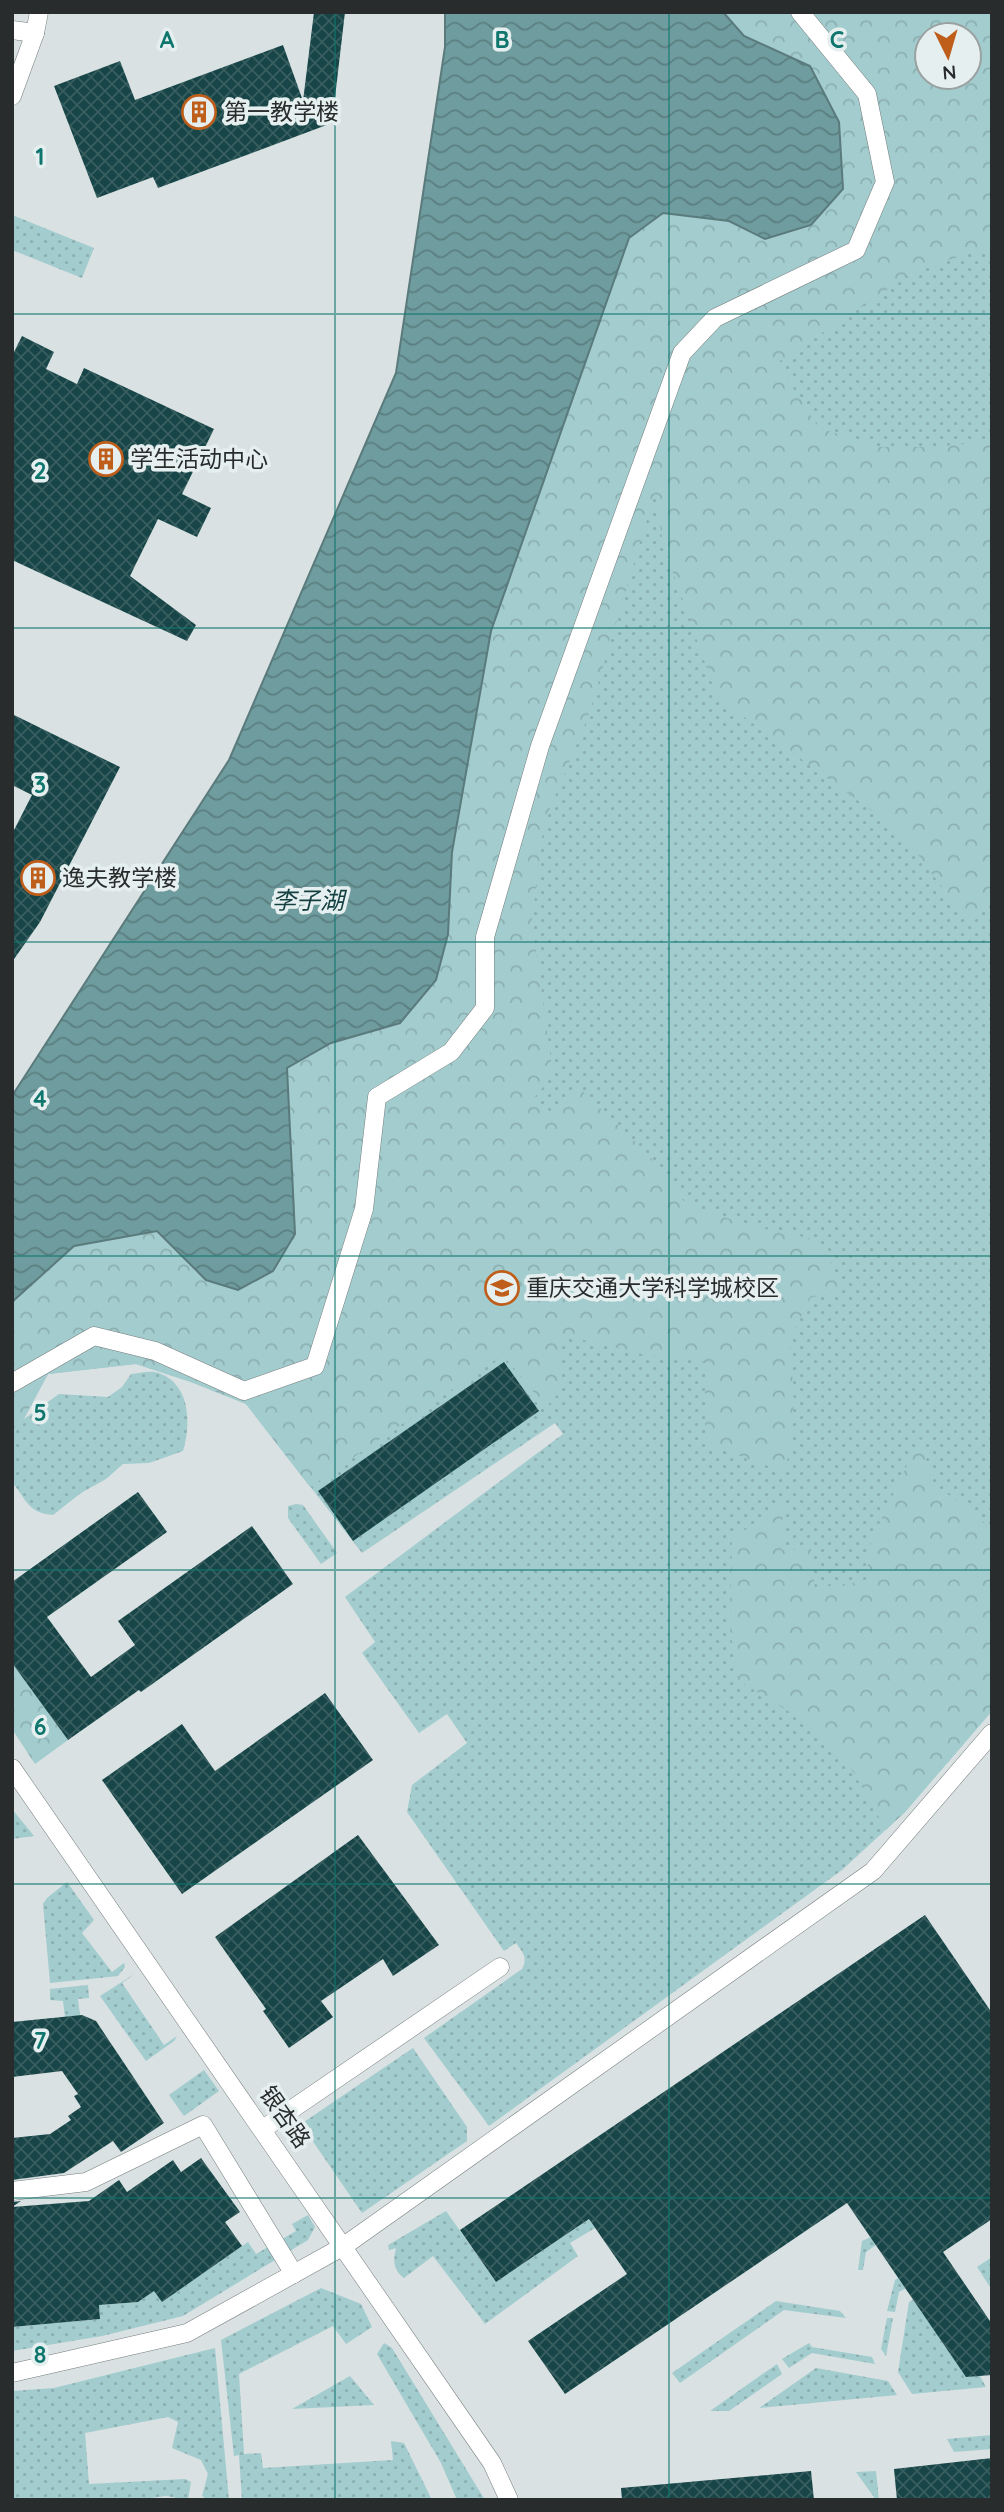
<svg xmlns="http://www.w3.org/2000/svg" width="1004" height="2512" viewBox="0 0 1004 2512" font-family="Quicksand,'Noto Sans SC',sans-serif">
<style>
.grass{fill:url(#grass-dots);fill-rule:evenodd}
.forest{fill:url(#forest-crowns);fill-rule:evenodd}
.water{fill:url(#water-waves);stroke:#5a7a7c;stroke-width:2}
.building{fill:url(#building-cross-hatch)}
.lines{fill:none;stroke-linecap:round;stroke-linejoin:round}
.street-casing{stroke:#767e7e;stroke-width:19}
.street{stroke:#fff;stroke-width:18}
.grid{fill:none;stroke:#0f766e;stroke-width:2;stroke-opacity:0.55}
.labels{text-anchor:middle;stroke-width:7;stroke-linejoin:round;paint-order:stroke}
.poi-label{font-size:23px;fill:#282c2c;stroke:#e6efef;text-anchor:start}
.street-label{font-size:23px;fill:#282c2c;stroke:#e6efef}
.water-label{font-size:24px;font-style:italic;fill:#144042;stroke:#e6efef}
.grid-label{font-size:23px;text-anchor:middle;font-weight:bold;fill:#0f766e;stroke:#e6efef;stroke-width:7;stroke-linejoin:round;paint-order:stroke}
</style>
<defs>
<pattern id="grass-dots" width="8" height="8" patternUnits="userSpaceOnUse" patternTransform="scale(1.75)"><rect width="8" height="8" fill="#a2ccce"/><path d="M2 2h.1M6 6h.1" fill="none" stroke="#8cafb1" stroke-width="1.8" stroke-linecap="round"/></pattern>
<pattern id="forest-crowns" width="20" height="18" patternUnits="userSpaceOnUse" patternTransform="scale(1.75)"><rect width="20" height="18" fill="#a2ccce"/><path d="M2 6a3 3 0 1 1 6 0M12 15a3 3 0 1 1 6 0" fill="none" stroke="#8cafb1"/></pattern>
<pattern id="water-waves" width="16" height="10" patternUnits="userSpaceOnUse" patternTransform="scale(1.75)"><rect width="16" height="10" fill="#6f9c9e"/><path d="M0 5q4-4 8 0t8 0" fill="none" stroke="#5b7f81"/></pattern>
<pattern id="building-cross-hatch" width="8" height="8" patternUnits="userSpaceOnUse" patternTransform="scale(1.75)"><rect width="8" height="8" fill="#184547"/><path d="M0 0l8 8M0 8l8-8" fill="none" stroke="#395e5f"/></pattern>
</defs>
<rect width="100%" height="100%" fill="#d9e1e2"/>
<g class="grass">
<path d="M 723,12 L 992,12 L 992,1711 L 905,1812 L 842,1870 L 489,2126 L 424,2038 L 522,1969 C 528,1957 523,1953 516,1943 L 504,1951 L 407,1812 L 412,1785 L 467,1743 L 447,1714 L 419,1733 L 362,1653 L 375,1642 L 345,1597 L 563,1434 L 555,1423 L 362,1553 L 246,1404 L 191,1382 L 136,1364 L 48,1374 L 24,1419 L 59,1394 L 108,1397 L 122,1387 L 131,1374 C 140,1373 151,1370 159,1373 C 191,1385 191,1424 183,1451 L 149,1463 L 123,1464 L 106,1479 L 81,1493 L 53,1515 C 28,1513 26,1499 12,1482 L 12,1302 L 287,1068 L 331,1043 L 400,1023 L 448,934 L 452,852 L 729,221 L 765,239 L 810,66 L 744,36 ZM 927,35 L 969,35 L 969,77 L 927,77 Z"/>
<path d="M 12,215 L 94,248 L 82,278 L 12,250 Z"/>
<path d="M 296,1504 L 303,1505 L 337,1553 L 321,1564 L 288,1518 L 288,1506 Z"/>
<path d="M 12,1809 L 34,1836 L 12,1839 Z"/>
<path d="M 67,1882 L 94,1920 L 82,1933 L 112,1972 L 124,1963 L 125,1967 L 118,1976 L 50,1983 L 43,1904 L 47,1898 Z"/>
<path d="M 136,1973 L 122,1983 L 164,2045 L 177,2036 L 174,2041 L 146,2061 L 100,1996 Z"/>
<path d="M 88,1985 L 89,1998 L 78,1999 L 80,2016 L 65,2017 L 63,2001 L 50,2000 L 50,1989 Z"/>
<path d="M 413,2048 L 467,2127 L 467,2141 L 362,2213 L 301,2124 Z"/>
<path d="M 204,2070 L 219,2091 L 184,2116 L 169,2095 Z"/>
<path d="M 446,2211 L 496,2282 L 589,2219 L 595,2228 L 570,2243 L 578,2256 L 485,2324 L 433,2256 L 404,2278 C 393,2270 393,2260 396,2248 L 389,2250 L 388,2245 Z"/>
<path d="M 308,2215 L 315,2227 L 308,2240 L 183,2316 L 102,2336 L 12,2351 L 12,2327 L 100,2319 L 99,2305 L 138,2302 L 154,2291 L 162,2301 L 248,2242 L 256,2254 L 296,2231 L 292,2224 Z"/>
<path d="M 871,2237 L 876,2245 L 866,2252 L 863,2270 L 858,2270 L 862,2241 Z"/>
<path d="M 992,2257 L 992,2290 L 977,2267 Z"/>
<path d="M 898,2278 L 906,2288 L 899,2292 L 895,2312 L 887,2311 L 895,2280 Z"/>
<path d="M 321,2288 L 361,2304 L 372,2327 L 346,2344 L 333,2326 L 239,2374 L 244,2454 L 261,2453 L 263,2468 L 393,2460 L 391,2441 L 404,2443 L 432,2500 L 242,2500 L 239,2455 L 234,2456 L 221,2340 Z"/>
<path d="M 914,2299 L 980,2376 L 986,2387 L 912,2394 L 898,2372 L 909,2302 Z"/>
<path d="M 776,2301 L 840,2311 L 846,2318 L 784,2310 L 680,2383 L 672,2373 Z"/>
<path d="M 887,2318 L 893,2318 L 886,2356 L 881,2349 Z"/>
<path d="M 384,2343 L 392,2348 L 485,2500 L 457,2500 L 441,2463 L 377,2354 Z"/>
<path d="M 809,2343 L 812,2347 L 872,2357 L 875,2364 L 812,2353 L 789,2368 L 782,2359 Z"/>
<path d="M 215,2348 L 229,2500 L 208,2500 L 202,2496 L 208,2474 L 201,2460 L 172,2448 L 178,2422 L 168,2417 L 85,2433 L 89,2484 L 185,2479 L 191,2482 L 188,2500 L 166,2496 L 135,2500 L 12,2500 L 12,2391 L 54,2388 Z"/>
<path d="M 777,2364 L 782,2374 L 729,2411 L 710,2411 Z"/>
<path d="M 816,2368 L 888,2381 L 897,2395 L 759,2408 Z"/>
<path d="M 350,2376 L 374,2405 L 292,2409 Z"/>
<path d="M 992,2435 L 992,2449 L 954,2452 L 947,2439 Z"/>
<path d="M 876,2471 L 879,2500 L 876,2500 L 856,2472 Z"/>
</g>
<g class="forest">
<path d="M 723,12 L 992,12 L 992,253 L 980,250 L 917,270 L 777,363 L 819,428 L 880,447 L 925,447 L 992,442 L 992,901 L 967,921 L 902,833 L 717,697 L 663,544 L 655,493 L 588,717 L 544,823 L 532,921 L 553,1075 L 530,1103 L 558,1114 L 579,1088 L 648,1154 L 685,1203 L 747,1225 L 818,1240 L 844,1289 L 810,1298 L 790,1338 L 794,1404 L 786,1472 L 705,1444 L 705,1362 L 642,1354 L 558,1334 L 558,1394 L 546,1407 L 503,1355 L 310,1487 L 246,1404 L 191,1382 L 136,1364 L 48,1374 L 12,1439 L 12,1302 L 74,1246 L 157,1231 L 206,1280 L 238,1290 L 295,1234 L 287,1068 L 333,1042 L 400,1023 L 448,934 L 452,852 L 491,631 L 629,237 L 663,213 L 729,221 L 765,239 L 810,66 L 744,36 ZM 927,35 L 969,35 L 969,77 L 927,77 Z"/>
<path d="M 920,1438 L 933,1483 L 992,1528 L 992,1711 L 905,1812 L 886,1830 L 851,1768 L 788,1711 L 738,1680 L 730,1629 L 732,1539 L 783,1503 L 782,1550 L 811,1549 L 815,1588 L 866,1581 L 871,1541 Z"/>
<path d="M 12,1663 L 68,1740 L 35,1764 L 12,1729 Z"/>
</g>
<path class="water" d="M 445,12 L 723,12 L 744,36 L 810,66 L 839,122 L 843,189 L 811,225 L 765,239 L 729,221 L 663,213 L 629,238 L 491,631 L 452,852 L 448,934 L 436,980 L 400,1023 L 331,1043 L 287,1068 L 295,1234 L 273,1271 L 238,1290 L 206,1280 L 157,1231 L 74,1246 L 12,1302 L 12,1096 L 229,760 L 396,373 L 445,47 Z"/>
<g class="building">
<path d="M 314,12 L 345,12 L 332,123 L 158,188 L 153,177 L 97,198 L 54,86 L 120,61 L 135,100 L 283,45 L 303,101 Z"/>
<path d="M 22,336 L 54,352 L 46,369 L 77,384 L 84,368 L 214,429 L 182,494 L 211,508 L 197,537 L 158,519 L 130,576 L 196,625 L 187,641 L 12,560 L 12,356 Z"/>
<path d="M 12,714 L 120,767 L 40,922 L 12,962 L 12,834 L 32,795 L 12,785 Z"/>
<path d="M 504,1362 L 539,1411 L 353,1541 L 318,1491 Z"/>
<path d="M 138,1492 L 167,1532 L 47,1617 L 91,1677 L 135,1645 L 118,1621 L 252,1526 L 293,1584 L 141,1692 L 139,1690 L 68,1740 L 12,1663 L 12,1582 Z"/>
<path d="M 325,1693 L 373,1760 L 182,1894 L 102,1780 L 182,1724 L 215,1771 Z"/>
<path d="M 358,1835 L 439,1945 L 393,1976 L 383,1959 L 321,2001 L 333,2017 L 289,2048 L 263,2011 L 266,2009 L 215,1937 Z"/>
<path d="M 925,1915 L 992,2013 L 992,2219 L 943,2252 L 992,2324 L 992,2375 L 966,2377 L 847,2203 L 565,2394 L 528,2341 L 627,2274 L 589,2219 L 496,2282 L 460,2230 Z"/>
<path d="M 82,2015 L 96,2021 L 164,2123 L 121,2152 L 113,2141 L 64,2173 L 12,2180 L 12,2138 L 50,2134 L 71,2120 L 68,2116 L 81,2107 L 74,2096 L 78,2094 L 62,2071 L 12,2077 L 12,2022 Z"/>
<path d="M 201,2158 L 240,2212 L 225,2222 L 242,2246 L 162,2302 L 154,2291 L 138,2302 L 99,2305 L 100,2319 L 12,2327 L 12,2202 L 21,2201 L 12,2207 L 89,2201 L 119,2180 L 127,2192 L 173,2160 L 181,2172 Z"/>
<path d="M 992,2458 L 992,2500 L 897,2500 L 894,2469 Z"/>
<path d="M 811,2471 L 814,2500 L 622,2500 L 621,2488 Z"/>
</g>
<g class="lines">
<g class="street-casing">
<g id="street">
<path d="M 12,30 L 35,33"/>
<path d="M 12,96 L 35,33 L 39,12"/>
<path d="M 12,1383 L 94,1336 L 155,1351 L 244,1391 L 315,1366 L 364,1209 L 377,1097 L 451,1052 L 485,1008 L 485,937 L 540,746 L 682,353 L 715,318 L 856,250 L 885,182 L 867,94 L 800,12"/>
<path d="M 12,1768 L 492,2463 L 509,2500"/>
<path d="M 263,2129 L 500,1967"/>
<path d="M 12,2191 L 86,2182 L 203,2125 L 294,2274"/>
<path d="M 12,2373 L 187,2333 L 344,2246 L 873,1871 L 992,1733"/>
</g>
</g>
<use href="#street" class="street"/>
</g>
<path class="grid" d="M 335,12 L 335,2500M 669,12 L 669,2500M 12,314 L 992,314M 12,628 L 992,628M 12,942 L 992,942M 12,1256 L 992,1256M 12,1570 L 992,1570M 12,1884 L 992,1884M 12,2198 L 992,2198"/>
<defs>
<g id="building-ring" transform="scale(1.75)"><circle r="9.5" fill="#e6efef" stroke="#be5e1a" stroke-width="1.5"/><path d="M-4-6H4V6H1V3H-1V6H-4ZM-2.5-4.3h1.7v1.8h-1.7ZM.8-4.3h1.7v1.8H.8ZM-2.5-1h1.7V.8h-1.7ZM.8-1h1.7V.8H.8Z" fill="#be5e1a"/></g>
<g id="university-ring" transform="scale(1.75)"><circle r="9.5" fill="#e6efef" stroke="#be5e1a" stroke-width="1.5"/><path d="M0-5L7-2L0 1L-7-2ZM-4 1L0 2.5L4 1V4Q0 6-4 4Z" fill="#be5e1a"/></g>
</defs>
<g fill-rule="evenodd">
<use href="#building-ring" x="199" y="112"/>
<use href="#building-ring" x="106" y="459"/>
<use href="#building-ring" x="38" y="878"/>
<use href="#university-ring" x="502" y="1288"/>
</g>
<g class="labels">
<g class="poi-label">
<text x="224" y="120">第一教学楼</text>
<text x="130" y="467">学生活动中心</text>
<text x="62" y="886">逸夫教学楼</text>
<text x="526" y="1296">重庆交通大学科学城校区</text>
</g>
<g class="street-label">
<text transform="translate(285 2117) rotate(55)" y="8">银杏路</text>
</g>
<g class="water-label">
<text x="308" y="909">李子湖</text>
</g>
</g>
<g class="grid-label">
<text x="167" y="48">A</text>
<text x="502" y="48">B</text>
<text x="837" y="48">C</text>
<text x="40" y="165">1</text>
<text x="40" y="479">2</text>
<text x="40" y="793">3</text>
<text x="40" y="1107">4</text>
<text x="40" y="1421">5</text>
<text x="40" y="1735">6</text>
<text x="40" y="2049">7</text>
<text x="40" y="2363">8</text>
</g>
<rect width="1004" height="2512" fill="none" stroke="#282c2c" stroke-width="28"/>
<g transform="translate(948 56) rotate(175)"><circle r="33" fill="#e6efef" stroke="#9aa1a1" stroke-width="2"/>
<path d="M0-5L12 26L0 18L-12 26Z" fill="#be5e1a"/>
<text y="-10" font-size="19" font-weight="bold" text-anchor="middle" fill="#282c2c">N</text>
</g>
</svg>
